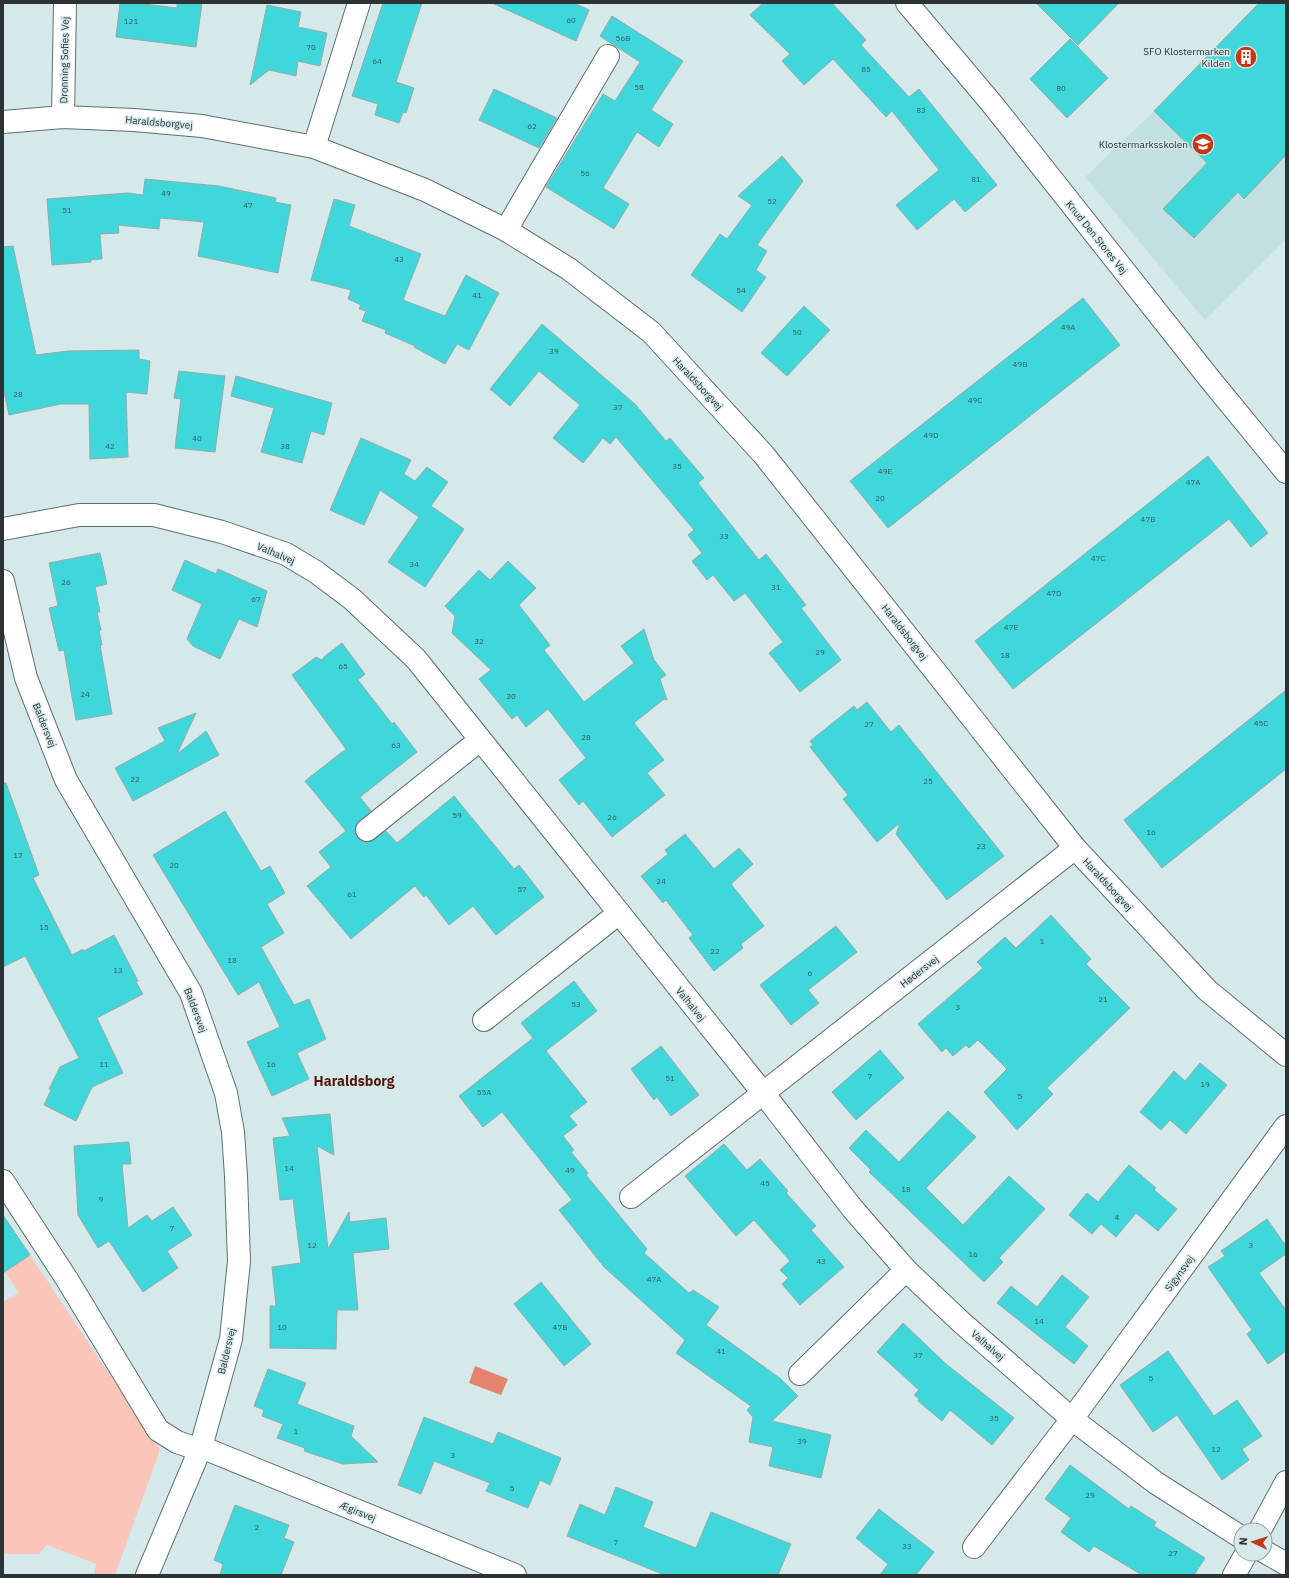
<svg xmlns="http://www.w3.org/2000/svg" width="1289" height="1578" viewBox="0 0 1289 1578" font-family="'IBM Plex Sans',sans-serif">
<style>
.built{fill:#c3e0e1}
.green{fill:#fbc6b9}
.water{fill:#e4846e}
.building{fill:#40d7db;stroke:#97aaaa}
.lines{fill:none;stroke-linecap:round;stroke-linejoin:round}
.minor-casing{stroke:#5e6f70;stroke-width:24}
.minor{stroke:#fff;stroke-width:22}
.labels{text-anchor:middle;stroke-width:3;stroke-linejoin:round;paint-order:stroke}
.number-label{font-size:8px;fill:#315c5e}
.poi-label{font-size:10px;fill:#2c3334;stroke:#d6e9ea;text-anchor:end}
.street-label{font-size:10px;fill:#2c3334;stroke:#d6e9ea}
.district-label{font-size:14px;font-weight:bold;fill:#561304;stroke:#d6e9ea}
</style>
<rect width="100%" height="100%" fill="#d6e9ea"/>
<path class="built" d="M 1286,3 L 1286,239 L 1205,320 L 1085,177 L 1154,111 Z"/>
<path class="green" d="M 30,1255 L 160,1450 L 115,1575 L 94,1575 L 96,1564 L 47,1545 L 39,1554 L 3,1554 L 3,1302 L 19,1293 L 5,1272 Z"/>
<path class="water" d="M 475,1366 L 508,1379 L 501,1395 L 469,1383 Z"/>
<g class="building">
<path d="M 120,3 L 136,3 L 177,8 L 177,3 L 202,3 L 196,47 L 116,37 Z"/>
<path d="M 383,3 L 422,3 L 396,82 L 414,88 L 406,113 L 403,112 L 399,123 L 375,115 L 378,104 L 352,96 Z"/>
<path d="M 492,3 L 574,3 L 589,10 L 576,41 Z"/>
<path d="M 763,3 L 832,3 L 866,40 L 861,45 L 909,97 L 919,89 L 997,185 L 965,212 L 954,199 L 917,230 L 896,205 L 939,170 L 892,111 L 886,117 L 833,59 L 804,85 L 782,61 L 790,54 L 750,15 Z"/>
<path d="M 1036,3 L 1119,3 L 1078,45 Z"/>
<path d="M 1259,3 L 1286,3 L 1286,155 L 1244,199 L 1238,192 L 1194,238 L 1163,209 L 1207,163 L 1154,111 Z"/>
<path d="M 267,5 L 301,12 L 298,27 L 327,33 L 320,66 L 298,61 L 296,76 L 269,70 L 250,85 Z"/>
<path d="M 612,16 L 683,61 L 651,110 L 673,124 L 659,147 L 637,132 L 603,188 L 629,204 L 614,229 L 546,187 L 603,94 L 615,101 L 640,62 L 600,36 Z"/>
<path d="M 1070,39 L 1108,78 L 1067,118 L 1030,79 Z"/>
<path d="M 494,89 L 557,118 L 539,148 L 479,120 Z"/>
<path d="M 782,156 L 803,181 L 757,245 L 767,251 L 756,270 L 766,277 L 742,312 L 691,275 L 720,234 L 727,239 L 752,205 L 738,196 Z"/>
<path d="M 145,179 L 219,186 L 276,198 L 275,202 L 291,205 L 278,273 L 198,256 L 204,222 L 160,218 L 159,229 L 118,225 L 119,233 L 100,234 L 102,259 L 91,260 L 91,262 L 52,265 L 47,199 L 128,193 L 143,195 Z"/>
<path d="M 334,199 L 355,205 L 349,226 L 421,254 L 403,300 L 445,316 L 466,275 L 499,293 L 469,350 L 457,344 L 445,364 L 414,347 L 415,346 L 385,333 L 386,330 L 362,321 L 366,311 L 359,309 L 361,305 L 348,299 L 351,290 L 311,280 Z"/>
<path d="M 13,246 L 36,355 L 68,351 L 139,350 L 139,359 L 150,361 L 147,394 L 126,392 L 128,457 L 90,459 L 89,404 L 61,404 L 9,415 L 3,387 L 3,247 Z"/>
<path d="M 1083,298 L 1120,345 L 888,528 L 850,481 Z"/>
<path d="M 804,306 L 830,330 L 787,376 L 761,353 Z"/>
<path d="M 542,324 L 635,404 L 666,441 L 670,438 L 704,478 L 698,483 L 759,560 L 766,554 L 806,605 L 801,608 L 841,660 L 800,692 L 769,653 L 783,642 L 745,593 L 734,601 L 713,575 L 707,580 L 692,561 L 702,553 L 688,535 L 694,530 L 616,437 L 610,444 L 603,438 L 583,463 L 553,438 L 580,405 L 539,371 L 510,406 L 490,389 Z"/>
<path d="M 179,371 L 225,376 L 215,452 L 175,448 L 181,399 L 174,398 Z"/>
<path d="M 236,376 L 332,403 L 324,435 L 311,431 L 302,463 L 261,452 L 274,408 L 231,396 Z"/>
<path d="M 361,438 L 411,460 L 404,474 L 415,481 L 427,467 L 448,482 L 431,506 L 464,529 L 425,587 L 388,562 L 419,517 L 380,490 L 364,525 L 330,510 Z"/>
<path d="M 1208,456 L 1268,533 L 1251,547 L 1229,519 L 1013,689 L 975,641 Z"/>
<path d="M 100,553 L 107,584 L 95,587 L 100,612 L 97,612 L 101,630 L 99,630 L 102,645 L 100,645 L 112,714 L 76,720 L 64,650 L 59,651 L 49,608 L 58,606 L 49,563 Z"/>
<path d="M 185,560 L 216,574 L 218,569 L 267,591 L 257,627 L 239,619 L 220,659 L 193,646 L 187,639 L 202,604 L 172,590 Z"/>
<path d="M 508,561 L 536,588 L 519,605 L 550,645 L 544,650 L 584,702 L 634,663 L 621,646 L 644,629 L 654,660 L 666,675 L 660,679 L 667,700 L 664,699 L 634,723 L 664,760 L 647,773 L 665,795 L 612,837 L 583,801 L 579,805 L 559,780 L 586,758 L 548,709 L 526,727 L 517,715 L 512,719 L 479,679 L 491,670 L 452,633 L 455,616 L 445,606 L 479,570 L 490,580 Z"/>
<path d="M 342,643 L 365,674 L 358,680 L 392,724 L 394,722 L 417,752 L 360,797 L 371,811 L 356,825 L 355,831 L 357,837 L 363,842 L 369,842 L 386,831 L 397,843 L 454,796 L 514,869 L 519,865 L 544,897 L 496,935 L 473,906 L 449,925 L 426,895 L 424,897 L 415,886 L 351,939 L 307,886 L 331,867 L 319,852 L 346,831 L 305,781 L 346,749 L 292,675 L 316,657 L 322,660 L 325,656 Z"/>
<path d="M 1286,690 L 1286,769 L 1162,868 L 1124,820 Z"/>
<path d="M 867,702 L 891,732 L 899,725 L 1004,856 L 947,900 L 896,834 L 900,823 L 877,842 L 843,799 L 848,795 L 810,747 L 813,745 L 810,741 L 854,706 L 857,710 Z"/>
<path d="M 196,713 L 177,754 L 206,731 L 219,755 L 133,801 L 115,768 L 165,741 L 158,728 Z"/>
<path d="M 3,783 L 6,783 L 39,875 L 33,878 L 72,955 L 83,949 L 84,951 L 114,935 L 138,981 L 136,982 L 143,994 L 97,1018 L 123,1073 L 92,1087 L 76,1121 L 44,1105 L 51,1090 L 49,1089 L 60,1067 L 79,1058 L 25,956 L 3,967 Z"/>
<path d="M 225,811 L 261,871 L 270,866 L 285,893 L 267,904 L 284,933 L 261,947 L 294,1005 L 309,999 L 326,1039 L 297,1053 L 309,1079 L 272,1096 L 247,1042 L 280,1027 L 259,982 L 238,995 L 153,855 Z"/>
<path d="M 685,834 L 714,869 L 739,848 L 753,864 L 731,884 L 764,926 L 741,944 L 743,948 L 714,971 L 689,938 L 693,935 L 666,900 L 663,903 L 641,876 L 668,854 L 665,850 Z"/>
<path d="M 1051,915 L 1091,959 L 1086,964 L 1130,1008 L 1047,1088 L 1053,1094 L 1017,1130 L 984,1092 L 1007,1069 L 978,1040 L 969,1048 L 966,1045 L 953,1056 L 946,1048 L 942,1052 L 918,1024 L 983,968 L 977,962 L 1005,937 L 1016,948 Z"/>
<path d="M 836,926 L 857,952 L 808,990 L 819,1003 L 791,1025 L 760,985 Z"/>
<path d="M 574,981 L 597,1011 L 546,1051 L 587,1102 L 569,1116 L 577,1125 L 563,1136 L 574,1150 L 571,1152 L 588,1173 L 586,1175 L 647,1249 L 644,1253 L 689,1293 L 693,1290 L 719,1307 L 706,1325 L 781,1379 L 798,1396 L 772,1421 L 831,1435 L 821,1478 L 769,1466 L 773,1447 L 749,1442 L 753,1417 L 747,1410 L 751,1406 L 676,1353 L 685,1340 L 604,1267 L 559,1210 L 572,1200 L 502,1112 L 483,1127 L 459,1096 L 533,1038 L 521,1023 Z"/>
<path d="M 661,1046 L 699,1095 L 671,1116 L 657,1097 L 654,1100 L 631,1069 Z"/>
<path d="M 880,1050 L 904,1078 L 856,1120 L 832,1092 Z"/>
<path d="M 1200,1063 L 1227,1085 L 1186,1134 L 1170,1120 L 1161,1130 L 1140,1112 L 1174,1071 L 1185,1081 Z"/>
<path d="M 948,1111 L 976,1137 L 926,1188 L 963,1225 L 1009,1176 L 1045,1209 L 999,1258 L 1003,1262 L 984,1282 L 869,1172 L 871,1170 L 849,1148 L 866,1130 L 899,1162 Z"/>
<path d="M 330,1114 L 334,1155 L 317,1146 L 328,1249 L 349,1212 L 350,1222 L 386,1218 L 389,1249 L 353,1253 L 358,1310 L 337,1310 L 336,1349 L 270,1348 L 270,1306 L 276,1306 L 272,1267 L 301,1263 L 293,1199 L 280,1200 L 273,1138 L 290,1136 L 282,1118 Z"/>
<path d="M 129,1142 L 131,1164 L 122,1164 L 128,1228 L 147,1215 L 152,1221 L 173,1207 L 192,1235 L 167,1251 L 178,1268 L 143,1292 L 109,1241 L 98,1248 L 78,1215 L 74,1146 Z"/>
<path d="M 724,1144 L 747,1170 L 760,1159 L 788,1191 L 786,1193 L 816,1226 L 811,1230 L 844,1267 L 800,1305 L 782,1284 L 788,1278 L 780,1270 L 790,1261 L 754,1220 L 736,1236 L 685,1176 Z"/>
<path d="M 1129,1165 L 1156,1188 L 1154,1190 L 1177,1209 L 1158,1231 L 1136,1213 L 1116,1237 L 1101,1224 L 1092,1234 L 1069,1215 L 1087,1193 L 1098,1202 Z"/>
<path d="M 3,1215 L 30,1255 L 3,1273 Z"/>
<path d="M 1267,1219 L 1286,1246 L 1286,1254 L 1259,1273 L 1286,1310 L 1286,1351 L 1268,1364 L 1247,1334 L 1252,1330 L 1208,1267 L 1225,1256 L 1221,1251 Z"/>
<path d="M 1062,1275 L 1089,1297 L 1065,1327 L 1088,1346 L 1074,1364 L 997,1303 L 1011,1286 L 1037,1307 Z"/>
<path d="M 541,1282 L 591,1344 L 564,1366 L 514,1304 Z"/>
<path d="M 903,1323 L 946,1364 L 1014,1418 L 992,1445 L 950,1410 L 942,1421 L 918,1401 L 919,1399 L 914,1395 L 919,1390 L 877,1352 Z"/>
<path d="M 1168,1351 L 1214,1416 L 1237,1400 L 1262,1436 L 1242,1449 L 1249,1460 L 1222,1480 L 1177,1415 L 1153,1432 L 1120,1385 Z"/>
<path d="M 268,1369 L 306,1383 L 297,1404 L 354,1426 L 351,1436 L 378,1462 L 343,1464 L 304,1451 L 305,1448 L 277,1438 L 283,1424 L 262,1416 L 264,1410 L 254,1406 Z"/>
<path d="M 424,1417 L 493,1444 L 498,1432 L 561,1458 L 550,1485 L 540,1480 L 528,1508 L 486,1491 L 490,1483 L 434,1461 L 421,1494 L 398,1485 Z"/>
<path d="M 1070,1465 L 1129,1509 L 1131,1506 L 1156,1522 L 1154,1526 L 1205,1558 L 1194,1575 L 1142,1575 L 1094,1546 L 1089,1552 L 1061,1532 L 1071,1518 L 1045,1499 Z"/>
<path d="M 616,1487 L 653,1502 L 643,1527 L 696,1548 L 711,1512 L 791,1544 L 778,1575 L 665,1575 L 567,1536 L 580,1504 L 605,1515 Z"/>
<path d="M 235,1505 L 289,1525 L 284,1538 L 294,1542 L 281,1575 L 220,1575 L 223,1564 L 214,1560 Z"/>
<path d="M 879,1509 L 934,1552 L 916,1575 L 880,1575 L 888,1564 L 856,1538 Z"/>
</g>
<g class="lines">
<g class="minor-casing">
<g id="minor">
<path d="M 907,3 L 993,105 L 1209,378 L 1286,472"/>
<path d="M 63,117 L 65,3"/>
<path d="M 3,122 L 63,117 L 134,120 L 202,126 L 314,147 L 425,190 L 506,230 L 569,269 L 651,332 L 764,455 L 1075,848 L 1207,990 L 1286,1055"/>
<path d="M 314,147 L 359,3"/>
<path d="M 506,230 L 608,56"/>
<path d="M 3,529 L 79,515 L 154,515 L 222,532 L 286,554 L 316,572 L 352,599 L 416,659 L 764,1094 L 852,1208 L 906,1270 L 961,1322 L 1072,1419 L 1156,1483 L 1241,1537"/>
<path d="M 3,581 L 26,678 L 66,780 L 191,993 L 226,1093 L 233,1132 L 236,1176 L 239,1261 L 231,1339 L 201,1447 L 147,1575"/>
<path d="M 367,830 L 480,740"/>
<path d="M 484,1020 L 619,913"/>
<path d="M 3,1181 L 68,1281 L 158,1430 L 177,1442 L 200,1450"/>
<path d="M 631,1197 L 1075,848"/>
<path d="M 800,1374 L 906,1270"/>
<path d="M 201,1447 L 515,1575"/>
<path d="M 1260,1530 L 1286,1482"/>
<path d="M 974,1547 L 1072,1419 L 1286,1126"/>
<path d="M 1265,1552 L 1286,1564"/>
<path d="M 1234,1575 L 1246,1554"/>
</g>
</g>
<use href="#minor" class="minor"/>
</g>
<defs>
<g id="building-disc" transform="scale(1.15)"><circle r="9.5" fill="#c33917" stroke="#d6e9ea"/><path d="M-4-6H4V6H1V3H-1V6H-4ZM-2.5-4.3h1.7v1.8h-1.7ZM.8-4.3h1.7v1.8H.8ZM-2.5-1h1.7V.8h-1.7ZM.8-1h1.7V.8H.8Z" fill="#fff"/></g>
<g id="school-disc" transform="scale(1.15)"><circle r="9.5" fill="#c33917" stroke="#d6e9ea"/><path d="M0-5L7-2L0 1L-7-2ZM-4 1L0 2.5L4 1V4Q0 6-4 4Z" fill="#fff"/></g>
</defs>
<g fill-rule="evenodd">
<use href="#building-disc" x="1246" y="57"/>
<use href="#school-disc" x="1203" y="144"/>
</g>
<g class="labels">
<g class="number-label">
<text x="571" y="23">60</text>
<text x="131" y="24">121</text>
<text x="623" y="41">56B</text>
<text x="311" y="50">70</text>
<text x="377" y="64">64</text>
<text x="866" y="72">85</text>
<text x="639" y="90">58</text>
<text x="1061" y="91">80</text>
<text x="921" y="113">83</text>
<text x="532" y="129">62</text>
<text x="585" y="176">56</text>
<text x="976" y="182">81</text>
<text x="166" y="196">49</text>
<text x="772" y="204">52</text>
<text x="248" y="208">47</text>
<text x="67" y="213">51</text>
<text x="399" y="262">43</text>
<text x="741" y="293">54</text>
<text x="477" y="298">41</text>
<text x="1068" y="330">49A</text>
<text x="797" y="335">50</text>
<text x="554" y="354">39</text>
<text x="1020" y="367">49B</text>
<text x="18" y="397">28</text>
<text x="975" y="403">49C</text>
<text x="618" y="410">37</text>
<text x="931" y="438">49D</text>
<text x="197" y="441">40</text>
<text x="110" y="449">42</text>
<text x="285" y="449">38</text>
<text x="677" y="469">35</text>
<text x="885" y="474">49E</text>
<text x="1193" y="485">47A</text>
<text x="880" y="501">20</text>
<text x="1148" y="522">47B</text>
<text x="724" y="539">33</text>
<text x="1098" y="561">47C</text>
<text x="414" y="567">34</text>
<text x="66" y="585">26</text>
<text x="776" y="590">31</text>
<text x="1054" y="596">47D</text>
<text x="256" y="602">67</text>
<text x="1011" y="630">47E</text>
<text x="479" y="644">32</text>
<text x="820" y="655">29</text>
<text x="1005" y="658">18</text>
<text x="343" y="669">65</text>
<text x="85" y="697">24</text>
<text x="511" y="699">30</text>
<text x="1261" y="726">45C</text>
<text x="869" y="727">27</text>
<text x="586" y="740">28</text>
<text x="396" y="748">63</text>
<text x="135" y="782">22</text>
<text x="928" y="784">25</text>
<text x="457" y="818">59</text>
<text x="612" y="820">26</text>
<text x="1151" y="835">16</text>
<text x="981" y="849">23</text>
<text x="18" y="858">17</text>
<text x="174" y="868">20</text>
<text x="661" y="884">24</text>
<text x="522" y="892">57</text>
<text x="352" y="897">61</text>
<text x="44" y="930">15</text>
<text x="1042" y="944">1</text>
<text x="715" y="954">22</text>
<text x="232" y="963">18</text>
<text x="118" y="973">13</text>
<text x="810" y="976">6</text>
<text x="1103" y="1002">21</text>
<text x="576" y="1007">53</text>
<text x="958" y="1010">3</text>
<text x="104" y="1067">11</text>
<text x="271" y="1067">16</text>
<text x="870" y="1079">7</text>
<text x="670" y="1081">51</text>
<text x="1205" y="1087">19</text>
<text x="484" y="1095">55A</text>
<text x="1020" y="1099">5</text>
<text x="289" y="1171">14</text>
<text x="570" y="1173">49</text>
<text x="765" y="1186">45</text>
<text x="906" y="1192">18</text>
<text x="101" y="1202">9</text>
<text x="1117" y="1220">4</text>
<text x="172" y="1231">7</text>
<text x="312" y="1248">12</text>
<text x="1251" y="1248">3</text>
<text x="973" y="1257">16</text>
<text x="821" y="1264">43</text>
<text x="654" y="1282">47A</text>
<text x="1039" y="1324">14</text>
<text x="282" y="1330">10</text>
<text x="560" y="1330">47B</text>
<text x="721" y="1354">41</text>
<text x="918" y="1358">37</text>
<text x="1151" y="1381">5</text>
<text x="994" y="1421">35</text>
<text x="296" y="1434">1</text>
<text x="802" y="1444">39</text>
<text x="1216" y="1452">12</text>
<text x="453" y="1458">3</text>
<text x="512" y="1491">5</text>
<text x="1090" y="1498">29</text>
<text x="257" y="1530">2</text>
<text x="616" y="1545">7</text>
<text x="907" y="1549">33</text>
<text x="1173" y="1556">27</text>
</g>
<g class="poi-label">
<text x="1230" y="55">SFO Klostermarken<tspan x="1230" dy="12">Kilden</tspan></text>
<text x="1188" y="148">Klostermarksskolen</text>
</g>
<g class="street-label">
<text transform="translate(64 60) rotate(-89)" y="4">Dronning Sofies Vej</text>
<text transform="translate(159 122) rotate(5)" y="4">Haraldsborgvej</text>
<text transform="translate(1097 237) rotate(51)" y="4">Knud Den Stores Vej</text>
<text transform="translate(698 383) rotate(47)" y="4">Haraldsborgvej</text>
<text transform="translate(276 553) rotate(23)" y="4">Valhalvej</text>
<text transform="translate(905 632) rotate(52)" y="4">Haraldsborgvej</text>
<text transform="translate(45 725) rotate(68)" y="4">Baldersvej</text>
<text transform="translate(1108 884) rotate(47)" y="4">Haraldsborgvej</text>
<text transform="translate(919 971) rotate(-38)" y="4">Hødersvej</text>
<text transform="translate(691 1004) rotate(51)" y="4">Valhalvej</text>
<text transform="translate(196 1010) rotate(69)" y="4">Baldersvej</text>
<text transform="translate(1179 1273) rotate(-54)" y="4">Sigynsvej</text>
<text transform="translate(988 1345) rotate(41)" y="4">Valhalvej</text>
<text transform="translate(226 1351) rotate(-77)" y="4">Baldersvej</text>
<text transform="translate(358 1511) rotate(22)" y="4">Ægirsvej</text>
</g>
<g class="district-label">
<text x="354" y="1086">Haraldsborg</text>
</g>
</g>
<rect width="1289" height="1578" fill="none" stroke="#2c3334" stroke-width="8"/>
<g transform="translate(1253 1542) rotate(274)"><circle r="19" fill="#d6e9ea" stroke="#92a0a1"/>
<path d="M0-3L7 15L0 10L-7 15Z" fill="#c33917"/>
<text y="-6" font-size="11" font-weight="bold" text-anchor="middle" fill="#2c3334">N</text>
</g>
</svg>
